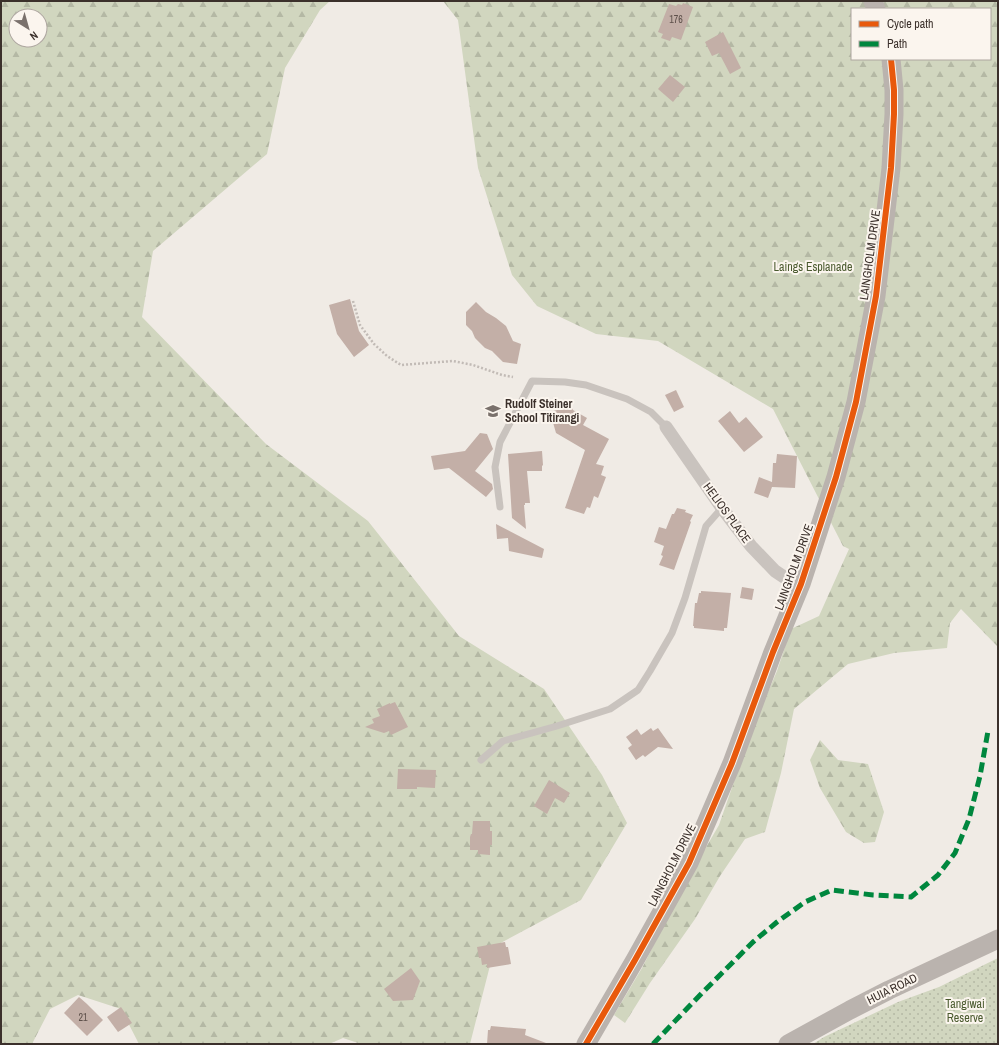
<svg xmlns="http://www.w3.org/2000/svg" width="999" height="1045" viewBox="0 0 999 1045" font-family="'Archivo Narrow',sans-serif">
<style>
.grass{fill:url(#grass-dots)}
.forest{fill:url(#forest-firs);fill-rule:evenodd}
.building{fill:#c3afa7}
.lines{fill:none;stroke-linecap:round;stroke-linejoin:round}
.path{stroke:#c2bbb6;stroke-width:2.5;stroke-dasharray:2 2;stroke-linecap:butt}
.lane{stroke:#c9c3be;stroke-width:7}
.street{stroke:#c9c3be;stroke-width:13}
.secondary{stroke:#bab3ae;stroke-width:19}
.quiet{stroke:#00873e;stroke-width:5;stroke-dasharray:10 5;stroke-linecap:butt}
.cycleway-casing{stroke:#fbf5ee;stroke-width:8}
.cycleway{stroke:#e8590c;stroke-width:6}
.labels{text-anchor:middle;stroke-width:4;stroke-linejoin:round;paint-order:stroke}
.number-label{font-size:10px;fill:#5d504a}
.street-label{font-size:12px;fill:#3b302b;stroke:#fbf5ee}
.park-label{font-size:12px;fill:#4a5a2e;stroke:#fbf5ee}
.poi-label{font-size:12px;font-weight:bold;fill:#3b302b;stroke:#fbf5ee;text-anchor:start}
</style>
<defs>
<pattern id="grass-dots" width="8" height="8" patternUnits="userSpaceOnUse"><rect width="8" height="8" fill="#d1d6bf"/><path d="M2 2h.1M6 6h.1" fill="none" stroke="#b4b8a4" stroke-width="1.8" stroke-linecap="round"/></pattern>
<pattern id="forest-firs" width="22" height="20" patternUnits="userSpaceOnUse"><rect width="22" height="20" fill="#d1d6bf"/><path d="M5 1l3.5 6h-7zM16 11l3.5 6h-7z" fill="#b4b8a4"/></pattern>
</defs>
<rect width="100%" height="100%" fill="#f0ebe5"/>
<path class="grass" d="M 998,958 L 998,1044 L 813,1044 L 824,1037 L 898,1002 L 939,987 Z"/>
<g class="forest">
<path d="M 1,1 L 330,1 L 320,10 L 285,68 L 267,154 L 153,251 L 142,317 L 266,444 L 368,521 L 459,636 L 544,689 L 602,775 L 627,823 L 581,900 L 495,946 L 470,1044 L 361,1044 L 343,1038 L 329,1044 L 139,1044 L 121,1009 L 78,995 L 50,1009 L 33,1042 L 33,1044 L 1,1044 ZM 16,16 L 40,16 L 40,40 L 16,40 Z"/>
<path d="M 443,1 L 998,1 L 998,647 L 961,609 L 950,623 L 947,648 L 894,653 L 848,664 L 794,709 L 781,773 L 765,832 L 745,839 L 720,876 L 695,919 L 650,983 L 625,1023 L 614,1015 L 642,968 L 687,880 L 719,825 L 753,727 L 777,671 L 791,629 L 819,616 L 849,549 L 843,546 L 773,409 L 658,341 L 596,334 L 537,306 L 512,275 L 478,168 L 458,20 ZM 852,9 L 990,9 L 990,59 L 852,59 Z"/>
<path d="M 820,740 L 838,760 L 868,764 L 884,812 L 875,842 L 864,843 L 846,832 L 820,788 L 810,760 Z"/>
</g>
<g class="building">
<path d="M 683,3 L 693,7 L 681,40 L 672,37 L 670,41 L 661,38 L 663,34 L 658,32 L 669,4 L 676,6 L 678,4 L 682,5 Z"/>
<path d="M 723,32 L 741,68 L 730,74 L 719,53 L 712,56 L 705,42 Z"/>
<path d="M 670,75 L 685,87 L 673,102 L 658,89 Z"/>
<path d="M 350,299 L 359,331 L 369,345 L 354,357 L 337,334 L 329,305 Z"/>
<path d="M 476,302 L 486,312 L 496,318 L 506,326 L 513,341 L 521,344 L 517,364 L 503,362 L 492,351 L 485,348 L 475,338 L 472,331 L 466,325 L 466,312 Z"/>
<path d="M 676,390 L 684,407 L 674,412 L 665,395 Z"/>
<path d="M 571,406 L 573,410 L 587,418 L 583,425 L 609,439 L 596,464 L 604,466 L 601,475 L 606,477 L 598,498 L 594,496 L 590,508 L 587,507 L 584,514 L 565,508 L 585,450 L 556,433 L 550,412 Z"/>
<path d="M 730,411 L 739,423 L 746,417 L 763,437 L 744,452 L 718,421 Z"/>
<path d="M 480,433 L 487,434 L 493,449 L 475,471 L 492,484 L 493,489 L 486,497 L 449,468 L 434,470 L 431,456 L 465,451 Z"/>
<path d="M 542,451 L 543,465 L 542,466 L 542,471 L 527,471 L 530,503 L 525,503 L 525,505 L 524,505 L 526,529 L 512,518 L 508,454 Z"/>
<path d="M 777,454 L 797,456 L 795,488 L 772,487 L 768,498 L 754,493 L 759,477 L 772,482 L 773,463 L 776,463 Z"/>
<path d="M 677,508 L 686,510 L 685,512 L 693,515 L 690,521 L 691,522 L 674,570 L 659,565 L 663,556 L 661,555 L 664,546 L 654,542 L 659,527 L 666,529 L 672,514 L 674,514 Z"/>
<path d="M 496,524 L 544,549 L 542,558 L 509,551 L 508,538 L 497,539 Z"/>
<path d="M 742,587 L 754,589 L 752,600 L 740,598 Z"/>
<path d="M 701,591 L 731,593 L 727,628 L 724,628 L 724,631 L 694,628 L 694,626 L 693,626 L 695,603 L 697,603 L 699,593 L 701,593 Z"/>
<path d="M 395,702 L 408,727 L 391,735 L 389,731 L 384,733 L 365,727 L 374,723 L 372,719 L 380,716 L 377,709 L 390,703 L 390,704 Z"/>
<path d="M 651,728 L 653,731 L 658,728 L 673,749 L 658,747 L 645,757 L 643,755 L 636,760 L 628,748 L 632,745 L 626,737 L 637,729 L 641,735 Z"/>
<path d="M 398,769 L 436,770 L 435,788 L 417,787 L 417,789 L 397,789 Z"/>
<path d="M 549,780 L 570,793 L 564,803 L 555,798 L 547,814 L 534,806 Z"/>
<path d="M 473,821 L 490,821 L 490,831 L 492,831 L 492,845 L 490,845 L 490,855 L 478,854 L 478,850 L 470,850 L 470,837 L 471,834 L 472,834 Z"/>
<path d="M 505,942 L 506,947 L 508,947 L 511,964 L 487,968 L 487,964 L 482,965 L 481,958 L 479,958 L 477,947 Z"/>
<path d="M 411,968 L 420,981 L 413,1000 L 393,1001 L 384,989 Z"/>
<path d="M 79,997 L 87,1004 L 103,1020 L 87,1036 L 64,1013 Z"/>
<path d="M 121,1007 L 132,1023 L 118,1032 L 107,1017 Z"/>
<path d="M 491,1026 L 526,1029 L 525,1035 L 546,1043 L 546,1044 L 487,1044 L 488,1030 L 490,1030 Z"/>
</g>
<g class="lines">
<path class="path" d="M 353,301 L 360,325 L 374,344 L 387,356 L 401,365 L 453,361 L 473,365 L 502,375 L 513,377"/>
<g class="lane">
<path d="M 500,507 L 495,467 L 500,442 L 532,381 L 565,382 L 586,385 L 627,399 L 651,412 L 666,427"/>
<path d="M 481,760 L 503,741 L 557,726 L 610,709 L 638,690 L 650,671 L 672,633 L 685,598 L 706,526 L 722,508"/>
</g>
<path class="street" d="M 666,427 L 722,508 L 751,546 L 775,571 L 790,581 L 801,584"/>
<g class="secondary">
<path d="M 873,1 L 876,9"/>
<path d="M 586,1044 L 635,960 L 689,863 L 732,763 L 773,652 L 801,584 L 836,477 L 856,402 L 876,296 L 891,168 L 894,114 L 894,90 L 891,59"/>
<path d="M 788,1044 L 850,1010 L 889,990 L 998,939"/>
</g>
<path class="quiet" d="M 653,1044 L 703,992 L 753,942 L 777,922 L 805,902 L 832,890 L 873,895 L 911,897 L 938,875 L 955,853 L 969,819 L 980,776 L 988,731"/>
<g class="cycleway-casing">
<path id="cycleway" d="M 586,1044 L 635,960 L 689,863 L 732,763 L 773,652 L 801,584 L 836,477 L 856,402 L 876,296 L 891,168 L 894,114 L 894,90 L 891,59"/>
</g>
<use href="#cycleway" class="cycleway"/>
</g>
<defs>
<g id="school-bare" transform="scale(1.2)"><path d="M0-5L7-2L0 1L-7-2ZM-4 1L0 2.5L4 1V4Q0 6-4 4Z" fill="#7a716c" stroke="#fbf5ee" stroke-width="2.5" paint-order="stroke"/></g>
</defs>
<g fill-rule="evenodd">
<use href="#school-bare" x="493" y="411"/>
</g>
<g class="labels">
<g class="number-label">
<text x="676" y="23">176</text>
<text x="83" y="1021">21</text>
</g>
<g class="street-label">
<text transform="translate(870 255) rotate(-82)" y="4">LAINGHOLM DRIVE</text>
<text transform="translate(727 513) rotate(54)" y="4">HELIOS PLACE</text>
<text transform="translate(794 567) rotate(-70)" y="4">LAINGHOLM DRIVE</text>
<text transform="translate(672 865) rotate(-63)" y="4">LAINGHOLM DRIVE</text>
<text transform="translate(892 989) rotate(-26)" y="4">HUIA ROAD</text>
</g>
<g class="park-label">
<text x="813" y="271">Laings Esplanade</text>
<text x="965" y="1008">Tangiwai<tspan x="965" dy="14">Reserve</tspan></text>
</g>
<g class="poi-label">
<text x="505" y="408">Rudolf Steiner<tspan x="505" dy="14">School Titirangi</tspan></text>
</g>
</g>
<rect width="999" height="1045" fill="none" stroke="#3b302b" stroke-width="4"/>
<rect x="851" y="8" width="140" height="52" fill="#fbf5ee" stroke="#aea6a0"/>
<rect x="859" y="21" width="20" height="6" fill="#e8590c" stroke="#aea6a0"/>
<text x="887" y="28" font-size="12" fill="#3b302b">Cycle path</text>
<rect x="859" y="41" width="20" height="6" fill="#00873e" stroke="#aea6a0"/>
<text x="887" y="48" font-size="12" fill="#3b302b">Path</text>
<g transform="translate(28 28) rotate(143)"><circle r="19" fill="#fbf5ee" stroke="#aea6a0"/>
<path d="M0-3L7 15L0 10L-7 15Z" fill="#7a716c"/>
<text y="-6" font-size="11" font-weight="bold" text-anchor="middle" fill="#3b302b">N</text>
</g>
</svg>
